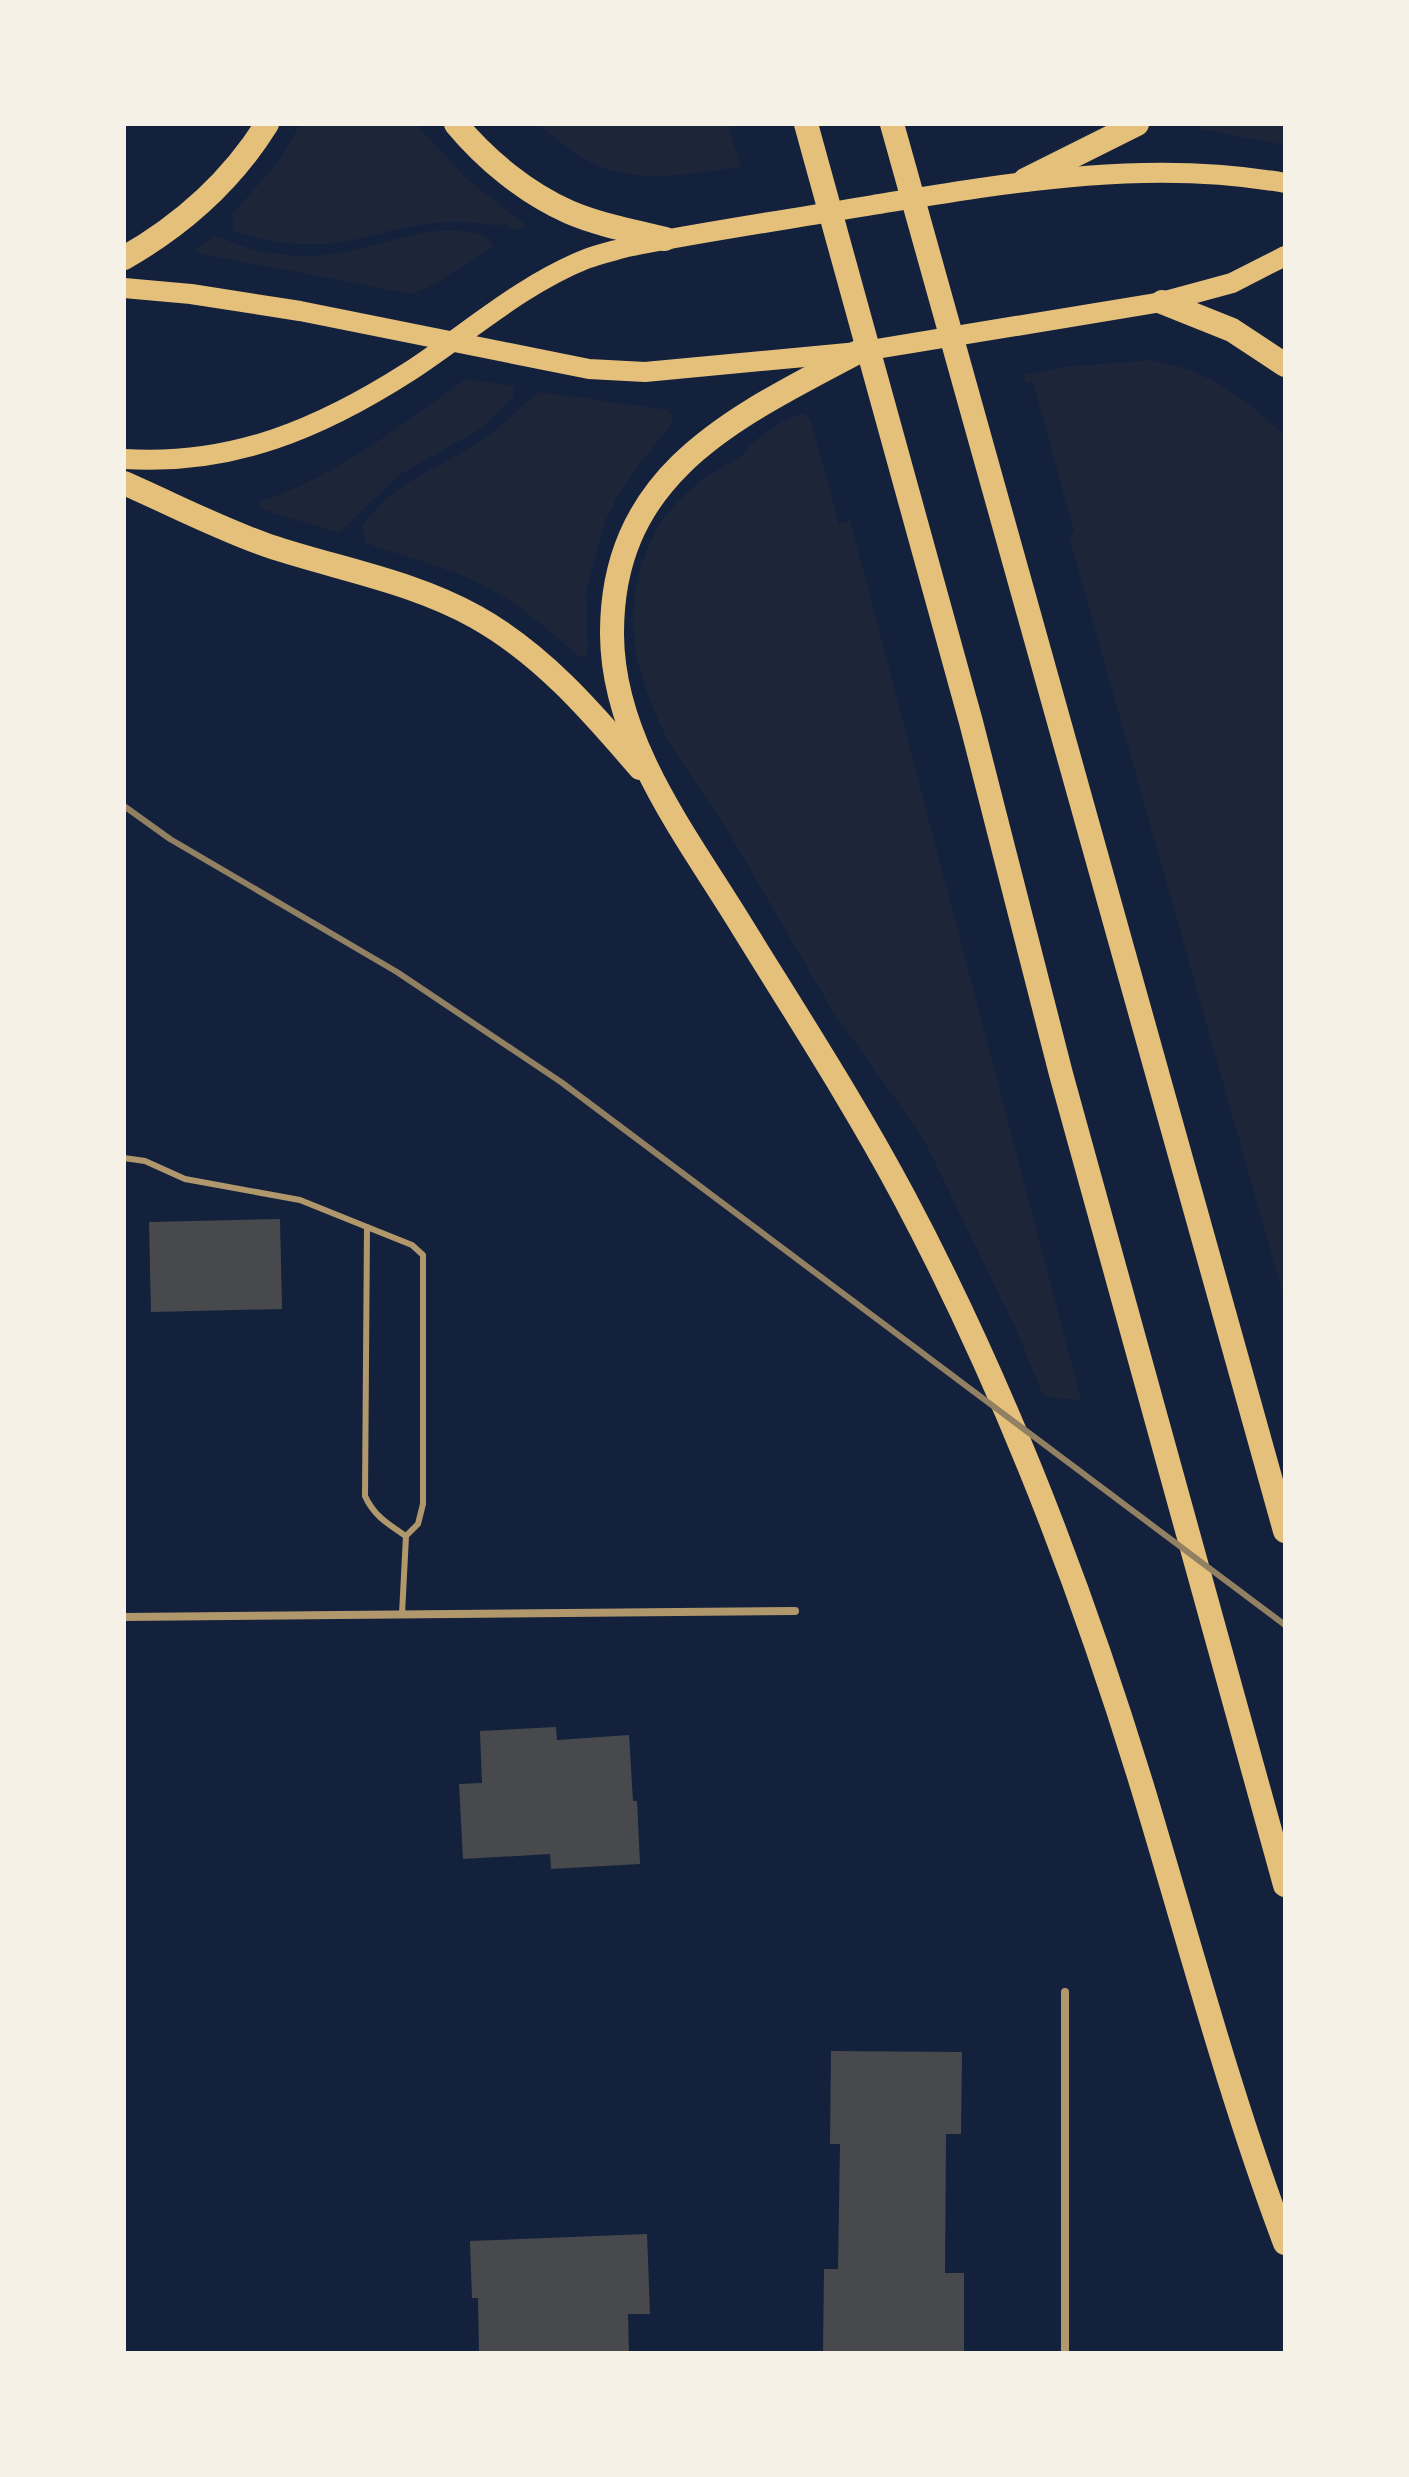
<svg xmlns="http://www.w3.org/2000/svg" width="1409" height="2477" viewBox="0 0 1409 2477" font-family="'Fira Sans',sans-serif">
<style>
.green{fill:#1d2539}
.building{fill:#48494c}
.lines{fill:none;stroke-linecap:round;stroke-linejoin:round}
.service{stroke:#b1986c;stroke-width:6}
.minor{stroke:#b1986c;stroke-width:8}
.primary{stroke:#e5c07b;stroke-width:20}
.motorway{stroke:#e5c07b;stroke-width:24}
.rail{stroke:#918062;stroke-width:6}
</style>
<rect width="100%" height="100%" fill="#14213d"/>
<g class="green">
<path d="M 300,124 L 416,124 L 468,180 L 526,225 L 518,231 L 503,223 L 499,226 C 445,216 409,226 358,239 C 317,249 274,244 234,231 L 232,215 L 281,158 Z"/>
<path d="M 538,124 L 728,124 L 741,167 C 693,173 640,185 594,164 C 574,155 555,137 538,124 Z"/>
<path d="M 1199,124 L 1285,124 L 1285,145 L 1201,129 Z"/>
<path d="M 436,231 C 457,231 482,228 494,246 L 433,285 L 412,294 L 196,253 L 197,248 L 214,236 C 224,238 232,243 242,246 C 260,253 284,255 303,256 C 349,257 391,236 436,231 Z"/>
<path d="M 1151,360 C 1213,372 1240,395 1285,436 L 1285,1302 L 1069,537 L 1074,531 L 1033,382 L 1026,383 L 1023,375 L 1064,367 Z"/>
<path d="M 466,379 L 514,386 L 513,398 L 484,427 L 399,475 L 339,533 L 259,508 L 259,503 L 264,500 C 339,475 402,424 466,379 Z"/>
<path d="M 539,392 L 669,410 L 672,415 L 672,423 L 634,471 L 617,497 L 604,524 L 586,592 L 588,650 L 586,656 L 580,657 C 551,633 526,609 492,590 C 453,568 408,558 366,543 L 362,527 C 394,479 438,470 482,440 C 502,426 520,407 539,392 Z"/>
<path d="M 803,413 L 810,418 L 839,524 L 850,520 L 1081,1400 L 1044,1397 L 1015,1327 L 923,1138 L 832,1010 L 719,816 L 666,738 L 647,693 L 636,655 L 633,625 L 635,592 L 643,560 L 657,527 L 676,503 L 700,481 L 742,455 L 753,442 L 781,422 Z"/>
</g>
<g class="building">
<path d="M 280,1219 L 282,1309 L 151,1312 L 149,1222 Z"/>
<path d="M 556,1727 L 557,1740 L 629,1735 L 633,1801 L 637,1801 L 640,1864 L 551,1869 L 550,1854 L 463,1859 L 459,1784 L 482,1783 L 480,1731 Z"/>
<path d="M 831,2051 L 962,2052 L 961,2134 L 946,2134 L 945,2273 L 964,2273 L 964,2353 L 823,2353 L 824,2269 L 838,2269 L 840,2144 L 830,2144 Z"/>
<path d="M 647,2234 L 650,2314 L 628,2314 L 629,2353 L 479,2353 L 478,2298 L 472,2298 L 470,2241 Z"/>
</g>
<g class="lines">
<g class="service">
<path d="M 124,1158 L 145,1161 L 185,1179 L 300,1200 L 367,1227"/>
<path d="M 402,1614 L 406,1536 L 418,1524 L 423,1504 L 423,1255 L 412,1245 L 367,1227 L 365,1496 C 374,1516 388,1524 406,1536"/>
</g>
<g class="minor">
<path d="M 124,1617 L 795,1611"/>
<path d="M 1065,1992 L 1065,2353"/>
</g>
<g class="primary">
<path d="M 124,288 L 191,294 L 300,311 L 589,369 L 645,372 L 858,352 L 1162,302 L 1232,283 L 1285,256"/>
<path d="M 124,459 C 233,466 321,428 410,371 C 468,333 521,285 586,259 C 599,254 613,251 627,247 C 708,231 791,219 873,205 C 1008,183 1148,158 1285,183"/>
</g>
<g class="motorway">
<path d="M 456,124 C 486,160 526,193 569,212 C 599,225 633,231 665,239"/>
<path d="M 806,124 L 971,722 L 1061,1074 L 1285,1885"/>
<path d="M 892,124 C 1021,594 1156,1062 1285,1531"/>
<path d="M 1025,180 L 1137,124"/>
<path d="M 124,258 C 182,225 232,180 267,124"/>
<path d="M 1162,302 L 1232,330 L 1285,365"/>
<path d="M 858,352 C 734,418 611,473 612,635 C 613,744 689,839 743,928 C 798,1017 855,1105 904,1197 C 1004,1385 1081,1586 1143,1789 C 1189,1941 1229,2094 1285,2243"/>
<path d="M 124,483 C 172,504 220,529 269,546 C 338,569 412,581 476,617 C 542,654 591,711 640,768"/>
</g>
<path class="rail" d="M 124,806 L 170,839 L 397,972 L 561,1082 L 1285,1625"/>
</g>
<rect width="1409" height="2477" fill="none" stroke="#f6f1e7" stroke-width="252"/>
</svg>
